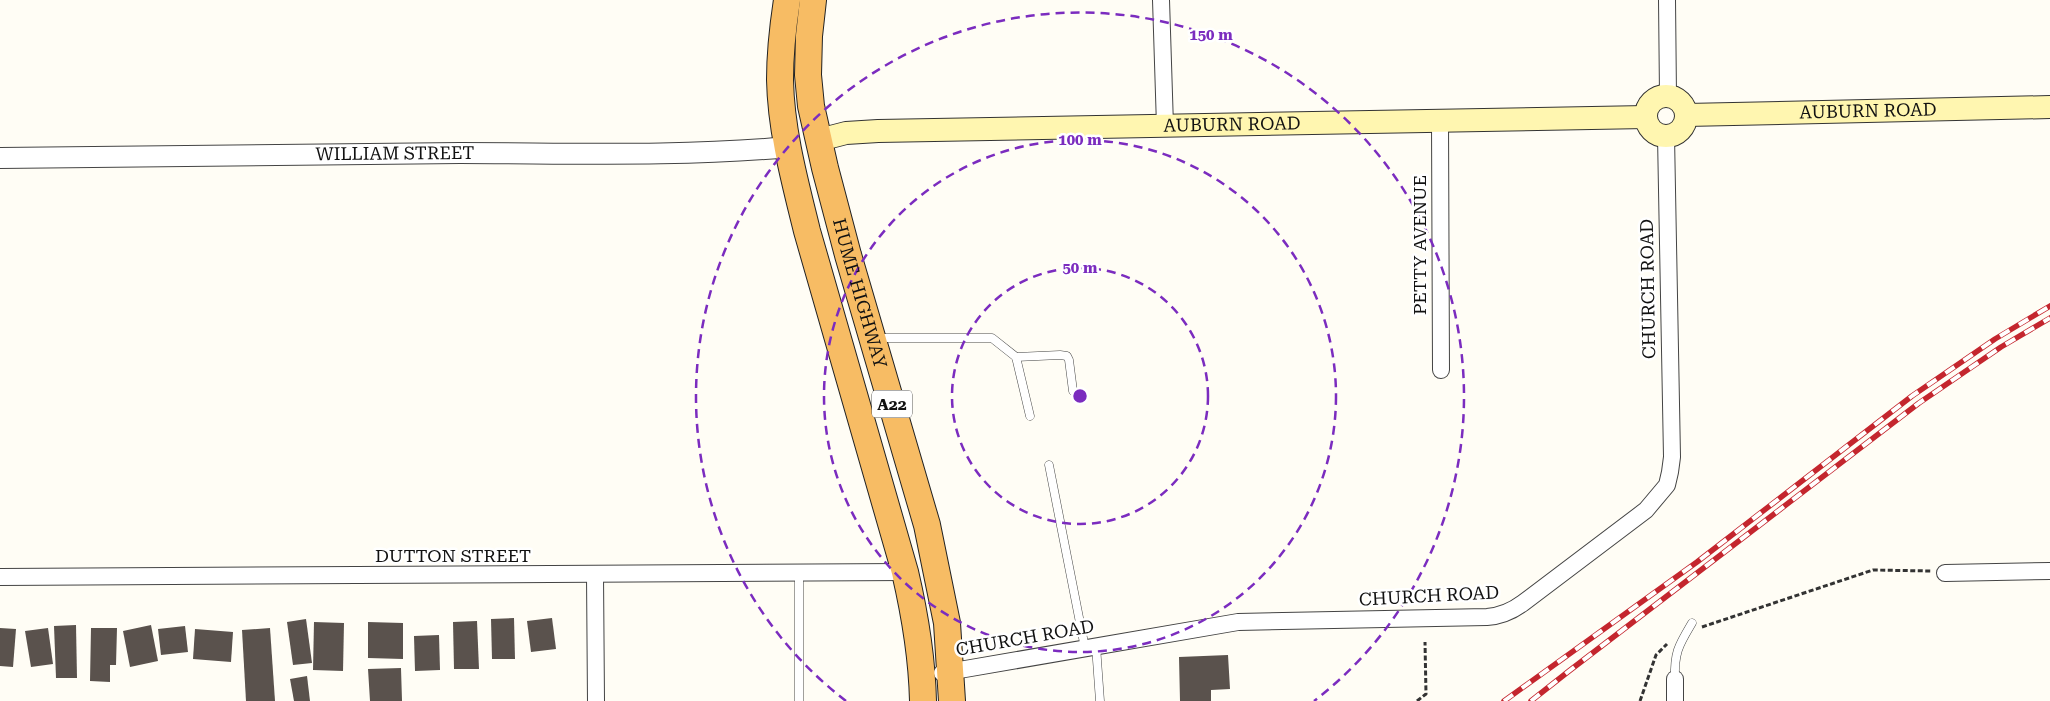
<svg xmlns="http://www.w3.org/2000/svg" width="2050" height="701" viewBox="0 0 2050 701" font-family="'Roboto Serif',serif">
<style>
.building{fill:#5a524d}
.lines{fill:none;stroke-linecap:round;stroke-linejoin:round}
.service-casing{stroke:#444;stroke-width:9}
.minor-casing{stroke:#444;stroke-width:18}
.tertiary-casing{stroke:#444;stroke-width:22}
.secondary-casing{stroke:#333;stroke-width:24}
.trunk-casing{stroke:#222;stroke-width:28}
.path{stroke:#333;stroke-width:3;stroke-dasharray:5 2.5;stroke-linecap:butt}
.service{stroke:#fff;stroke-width:8}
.minor{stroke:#fff;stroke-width:16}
.tertiary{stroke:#fff;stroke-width:20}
.secondary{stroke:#fff6b0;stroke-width:22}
.trunk{stroke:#f7bc64;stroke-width:26}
.rail-casing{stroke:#c4262e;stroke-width:5.5}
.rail{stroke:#fff;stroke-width:4;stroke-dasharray:11;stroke-linecap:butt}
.ring{fill:none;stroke:#7b2cbf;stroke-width:2.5;stroke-dasharray:9 6}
.labels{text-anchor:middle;stroke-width:5;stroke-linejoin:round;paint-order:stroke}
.shield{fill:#fff;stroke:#585858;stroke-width:1}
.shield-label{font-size:16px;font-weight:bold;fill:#111}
.street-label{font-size:18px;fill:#111;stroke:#fff}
.centre{fill:#7b2cbf;stroke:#fff;stroke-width:2.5}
.ring-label{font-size:15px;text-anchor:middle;font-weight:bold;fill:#7b2cbf;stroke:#fff;stroke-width:5;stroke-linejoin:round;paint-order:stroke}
</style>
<rect width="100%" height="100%" fill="#fffdf5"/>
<g class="building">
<path d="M 514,618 L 515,659 L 492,659 L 491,619 Z"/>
<path d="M 552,618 L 556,649 L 531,652 L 527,621 Z"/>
<path d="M 306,619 L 312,663 L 293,665 L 287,622 Z"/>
<path d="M 477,621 L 479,669 L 454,669 L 453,622 Z"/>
<path d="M 314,622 L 344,623 L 343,671 L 313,670 Z"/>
<path d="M 368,622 L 403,623 L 403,659 L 368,658 Z"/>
<path d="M 76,625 L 77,678 L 56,678 L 54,626 Z"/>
<path d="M 151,625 L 158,661 L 130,667 L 123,631 Z"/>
<path d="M 185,626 L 188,652 L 161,655 L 158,629 Z"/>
<path d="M 0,628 L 16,629 L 13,667 L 0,666 Z"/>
<path d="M 48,628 L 53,664 L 31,667 L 25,631 Z"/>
<path d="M 91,628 L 117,628 L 116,665 L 110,665 L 110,682 L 90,681 Z"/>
<path d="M 270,628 L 275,701 L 246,701 L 242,630 Z"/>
<path d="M 195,629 L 233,632 L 231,662 L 193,659 Z"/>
<path d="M 439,635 L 440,670 L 415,671 L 414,636 Z"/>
<path d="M 1228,655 L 1230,689 L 1211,690 L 1211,701 L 1180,701 L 1179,657 Z"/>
<path d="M 401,668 L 402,701 L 370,701 L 368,669 Z"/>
<path d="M 307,676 L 310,701 L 294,701 L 290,679 Z"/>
</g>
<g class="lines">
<g class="service-casing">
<g id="service">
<path d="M 878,338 L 992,338 L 1016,357 L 1030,416"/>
<path d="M 1016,357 L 1060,355 L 1067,356 L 1069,360 L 1073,391"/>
<path d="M 1049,465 L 1085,648"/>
<path d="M 1096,646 L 1100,701"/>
<path d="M 1675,679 C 1674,652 1679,645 1692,623"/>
<path d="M 799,701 L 799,573"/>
</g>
</g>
<g class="minor-casing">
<g id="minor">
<path d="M 1161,0 L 1165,126"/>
<path d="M 1667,0 L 1668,95"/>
<path d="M 1440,121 L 1441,370"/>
<path d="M 1945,573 L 2050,571"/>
<path d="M 595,575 L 596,701"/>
<path d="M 0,577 L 905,572"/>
<path d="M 942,673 L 1238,622 L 1487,617 C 1501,616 1511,612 1523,603 L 1646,510 L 1667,485 L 1670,472 L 1672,457 L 1666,136"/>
<path d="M 1675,679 L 1675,701"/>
</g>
</g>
<g class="tertiary-casing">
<g id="tertiary">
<path id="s1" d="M 0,158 C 153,156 306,154 460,153 C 569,153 679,157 789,147"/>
</g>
</g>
<g class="secondary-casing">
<g id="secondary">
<circle cx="1666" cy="116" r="20"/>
<path id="s2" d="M 1686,115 L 2050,107"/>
<path id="s3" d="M 819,140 L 846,133 L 878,131 L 1646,117"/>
</g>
</g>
<g class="trunk-casing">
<g id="trunk">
<path d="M 787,0 C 783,26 780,54 780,80 C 781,131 795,182 807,231 L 905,572 C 915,615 922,657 923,701"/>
<path id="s4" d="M 813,0 L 809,36 L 808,75 L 811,106 L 825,168 L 848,255 L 927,525 L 947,623 L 952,701"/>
</g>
</g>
<g class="path">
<path d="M 1702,627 L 1873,570 L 1931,571"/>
<path d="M 1417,701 L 1426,694 L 1425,642"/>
<path d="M 1640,701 L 1656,655 L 1667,644"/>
</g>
<use href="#service" class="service"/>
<use href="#minor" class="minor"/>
<use href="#tertiary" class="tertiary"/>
<use href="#secondary" class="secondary"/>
<use href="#trunk" class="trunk"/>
<g class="rail-casing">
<g id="rail">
<path d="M 1504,701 L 1697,562 L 1912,396 L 1995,339 L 2050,306"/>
<path d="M 1531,701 L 1569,671 L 1919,403 L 2001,347 L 2050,318"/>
</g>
</g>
<use href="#rail" class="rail"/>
</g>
<g class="ring">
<circle cx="1080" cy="396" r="128"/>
<circle cx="1080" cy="396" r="256"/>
<path d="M846 701A384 384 0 1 1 1314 701"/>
</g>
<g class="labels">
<rect class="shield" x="872" y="390.5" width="40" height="27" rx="4"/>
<g class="shield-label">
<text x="892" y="410">A22</text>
</g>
<g class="street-label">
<text dy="6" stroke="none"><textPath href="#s2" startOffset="182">AUBURN ROAD</textPath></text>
<text dy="6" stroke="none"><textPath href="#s3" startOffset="414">AUBURN ROAD</textPath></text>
<text dy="6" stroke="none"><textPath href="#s1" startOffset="395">WILLIAM STREET</textPath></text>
<text transform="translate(1420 245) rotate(-90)" y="6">PETTY AVENUE</text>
<text transform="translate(1648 289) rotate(-91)" y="6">CHURCH ROAD</text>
<text dy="6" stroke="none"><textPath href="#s4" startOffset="300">HUME HIGHWAY</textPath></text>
<text x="453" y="562">DUTTON STREET</text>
<text transform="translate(1429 596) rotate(-3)" y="6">CHURCH ROAD</text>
<text transform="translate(1025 638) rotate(-10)" y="6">CHURCH ROAD</text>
</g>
</g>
<circle cx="1080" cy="396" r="8" class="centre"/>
<g class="ring-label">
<text x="1211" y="40">150 m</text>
<text x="1080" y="145">100 m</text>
<text x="1080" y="273">50 m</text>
</g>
</svg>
